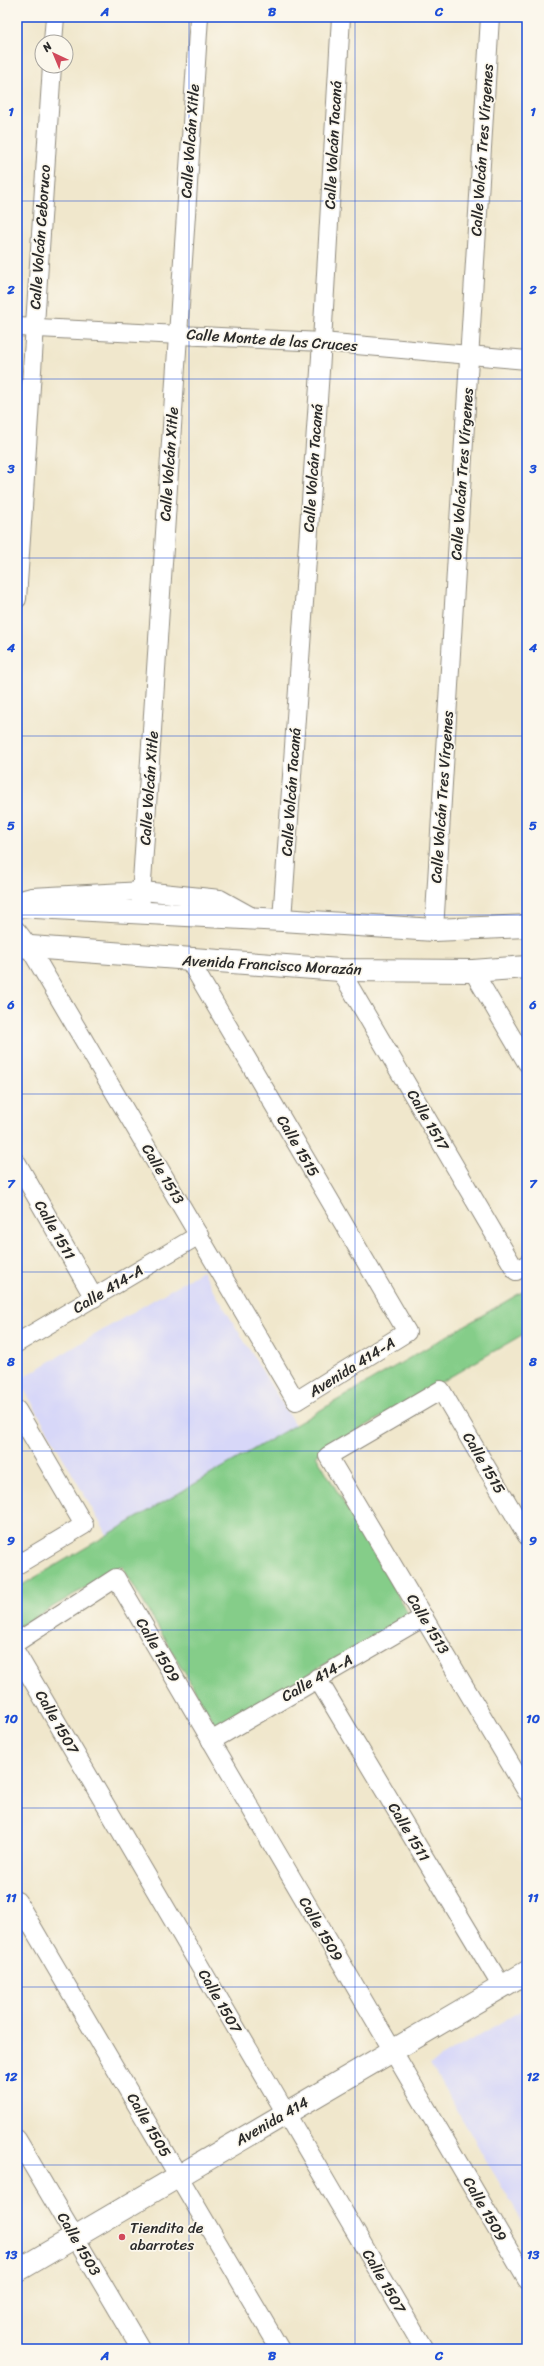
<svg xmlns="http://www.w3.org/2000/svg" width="544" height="2366" viewBox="0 0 544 2366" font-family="Sriracha,sans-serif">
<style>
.built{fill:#d7d7f8}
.green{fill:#85cd89;stroke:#587c5a}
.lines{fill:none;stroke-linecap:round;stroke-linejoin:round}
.minor-casing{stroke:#8e897c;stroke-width:20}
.tertiary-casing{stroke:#8e897c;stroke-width:24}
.minor{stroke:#fff;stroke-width:18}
.tertiary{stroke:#fff;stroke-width:22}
.grid{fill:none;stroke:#1d4ed8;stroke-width:1;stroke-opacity:0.55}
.poi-dot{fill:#d1495b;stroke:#fbf7ec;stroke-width:1.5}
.labels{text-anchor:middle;stroke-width:3.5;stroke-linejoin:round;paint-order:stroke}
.street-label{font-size:15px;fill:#2b2b2b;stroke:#fbf7ec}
.poi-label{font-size:15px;fill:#2b2b2b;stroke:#fbf7ec;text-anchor:start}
.neatline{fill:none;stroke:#1d4ed8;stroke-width:1.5}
.grid-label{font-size:13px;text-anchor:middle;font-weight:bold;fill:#1d4ed8}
</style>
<rect width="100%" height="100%" fill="#fbf7ec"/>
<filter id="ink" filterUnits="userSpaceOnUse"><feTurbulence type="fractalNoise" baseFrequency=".025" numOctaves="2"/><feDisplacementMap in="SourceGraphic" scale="8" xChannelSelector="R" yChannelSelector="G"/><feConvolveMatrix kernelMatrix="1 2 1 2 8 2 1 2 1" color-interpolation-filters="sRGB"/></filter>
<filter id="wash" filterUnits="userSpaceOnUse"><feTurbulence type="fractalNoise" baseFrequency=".012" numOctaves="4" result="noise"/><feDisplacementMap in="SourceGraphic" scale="16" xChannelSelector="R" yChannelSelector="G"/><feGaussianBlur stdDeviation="0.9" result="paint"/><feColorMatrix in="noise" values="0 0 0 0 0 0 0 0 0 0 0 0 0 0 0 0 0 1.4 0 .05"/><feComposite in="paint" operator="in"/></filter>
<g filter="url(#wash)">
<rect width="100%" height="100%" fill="#f0e7cc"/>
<g class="built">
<path d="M 202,1271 L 295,1425 L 107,1535 L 19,1380 Z"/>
<path d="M 527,2007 L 527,2230 L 430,2064 Z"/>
</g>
<path class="green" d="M 527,1289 L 527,1332 L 316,1455 L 409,1615 L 217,1728 L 122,1566 L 17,1628 L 17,1588 Z"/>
</g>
<g filter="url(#ink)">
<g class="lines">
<g class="minor-casing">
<g id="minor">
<path d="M 53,42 L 55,17"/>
<path d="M 17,327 L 322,342 L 527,360"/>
<path d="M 17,599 L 52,66"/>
<path d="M 21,900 L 32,897 L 143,891 L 220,899 L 256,919"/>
<path d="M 140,912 L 199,17"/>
<path d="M 282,920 L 322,342 L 341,17"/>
<path d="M 434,930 L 490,17"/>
<path d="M 17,931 L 29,947 L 296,1401 L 407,1332 L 189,960"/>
<path d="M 340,970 L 516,1271 L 527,1264"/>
<path d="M 473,971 L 527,1063"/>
<path d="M 17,1163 L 94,1298"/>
<path d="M 17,1343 L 199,1235"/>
<path d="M 17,1410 L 84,1525 L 17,1565"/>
<path d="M 527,1536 L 441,1390 L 328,1456 L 527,1792"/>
<path d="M 17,1642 L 116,1578 L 527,2280"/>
<path d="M 17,1654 L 424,2349"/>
<path d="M 317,1678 L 502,1987"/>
<path d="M 211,1741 L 424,1617"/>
<path d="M 17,1901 L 280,2349"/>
<path d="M 17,2139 L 141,2349"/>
</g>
</g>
<g class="tertiary-casing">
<g id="tertiary">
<path d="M 17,906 L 282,920 L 434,930 L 527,926"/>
<path d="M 17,946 L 340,970 L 473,971 L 527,967"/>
<path d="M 17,2271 L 527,1972"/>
</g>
</g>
<use href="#minor" class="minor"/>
<use href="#tertiary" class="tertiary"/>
</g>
</g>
<path class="grid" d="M 189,17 L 189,2349M 355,17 L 355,2349M 17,201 L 527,201M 17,379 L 527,379M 17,558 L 527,558M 17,736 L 527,736M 17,915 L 527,915M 17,1094 L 527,1094M 17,1272 L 527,1272M 17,1451 L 527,1451M 17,1630 L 527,1630M 17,1808 L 527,1808M 17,1987 L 527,1987M 17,2165 L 527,2165"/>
<circle class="poi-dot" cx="122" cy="2237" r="4"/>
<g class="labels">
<g class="street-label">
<text transform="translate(190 141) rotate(-86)" y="5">Calle Volcán Xitle</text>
<text transform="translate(333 145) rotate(-87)" y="5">Calle Volcán Tacaná</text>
<text transform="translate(482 150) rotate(-86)" y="5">Calle Volcán Tres Vírgenes</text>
<text transform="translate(40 237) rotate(-86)" y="5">Calle Volcán Ceboruco</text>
<text transform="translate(272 340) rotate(4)" y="5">Calle Monte de las Cruces</text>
<text transform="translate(169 464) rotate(-86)" y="5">Calle Volcán Xitle</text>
<text transform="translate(313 468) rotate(-86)" y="5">Calle Volcán Tacaná</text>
<text transform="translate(462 474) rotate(-86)" y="5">Calle Volcán Tres Vírgenes</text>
<text transform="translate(149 788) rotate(-86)" y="5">Calle Volcán Xitle</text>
<text transform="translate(291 792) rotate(-86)" y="5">Calle Volcán Tacaná</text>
<text transform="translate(442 797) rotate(-86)" y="5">Calle Volcán Tres Vírgenes</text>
<text transform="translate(272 965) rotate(3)" y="5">Avenida Francisco Morazán</text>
<text transform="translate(428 1120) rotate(60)" y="5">Calle 1517</text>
<text transform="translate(298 1146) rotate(60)" y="5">Calle 1515</text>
<text transform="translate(163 1174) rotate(59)" y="5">Calle 1513</text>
<text transform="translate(55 1230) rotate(60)" y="5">Calle 1511</text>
<text transform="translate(108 1289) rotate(-31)" y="5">Calle 414-A</text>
<text transform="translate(352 1367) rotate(-32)" y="5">Avenida 414-A</text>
<text transform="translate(484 1463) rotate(60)" y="5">Calle 1515</text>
<text transform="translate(428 1624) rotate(59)" y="5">Calle 1513</text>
<text transform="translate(158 1650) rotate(60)" y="5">Calle 1509</text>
<text transform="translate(317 1678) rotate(-30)" y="5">Calle 414-A</text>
<text transform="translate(57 1722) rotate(60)" y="5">Calle 1507</text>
<text transform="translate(409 1832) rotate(59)" y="5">Calle 1511</text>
<text transform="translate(321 1929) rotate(60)" y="5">Calle 1509</text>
<text transform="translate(220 2001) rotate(60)" y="5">Calle 1507</text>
<text transform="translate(272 2121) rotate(-30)" y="5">Avenida 414</text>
<text transform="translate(149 2125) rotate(60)" y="5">Calle 1505</text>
<text transform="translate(485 2209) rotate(60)" y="5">Calle 1509</text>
<text transform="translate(79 2244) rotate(60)" y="5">Calle 1503</text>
<text transform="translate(384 2281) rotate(60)" y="5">Calle 1507</text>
</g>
<g class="poi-label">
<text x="130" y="2233">Tiendita de<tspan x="130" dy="17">abarrotes</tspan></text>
</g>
</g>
<rect width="544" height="2366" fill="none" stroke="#fbf7ec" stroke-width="44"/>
<g transform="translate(54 54) rotate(316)"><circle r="19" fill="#fbf7ec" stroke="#a8a59f"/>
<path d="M0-3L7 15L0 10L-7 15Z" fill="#d1495b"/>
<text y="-6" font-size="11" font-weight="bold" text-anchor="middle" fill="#2b2b2b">N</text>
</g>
<rect x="22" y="22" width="500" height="2322" class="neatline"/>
<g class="grid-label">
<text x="105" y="16">A</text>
<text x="272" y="16">B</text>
<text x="439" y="16">C</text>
<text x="11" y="116">1</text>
<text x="533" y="116">1</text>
<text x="11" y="294">2</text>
<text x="533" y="294">2</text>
<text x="11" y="473">3</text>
<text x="533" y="473">3</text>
<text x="11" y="652">4</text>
<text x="533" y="652">4</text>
<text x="11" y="830">5</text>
<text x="533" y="830">5</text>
<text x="11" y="1009">6</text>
<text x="533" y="1009">6</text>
<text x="11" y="1188">7</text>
<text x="533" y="1188">7</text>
<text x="11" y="1366">8</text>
<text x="533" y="1366">8</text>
<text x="11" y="1545">9</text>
<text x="533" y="1545">9</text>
<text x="11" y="1723">10</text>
<text x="533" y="1723">10</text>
<text x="11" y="1902">11</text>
<text x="533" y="1902">11</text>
<text x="11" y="2081">12</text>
<text x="533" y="2081">12</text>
<text x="11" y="2259">13</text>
<text x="533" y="2259">13</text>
<text x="105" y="2360">A</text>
<text x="272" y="2360">B</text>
<text x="439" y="2360">C</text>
</g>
</svg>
